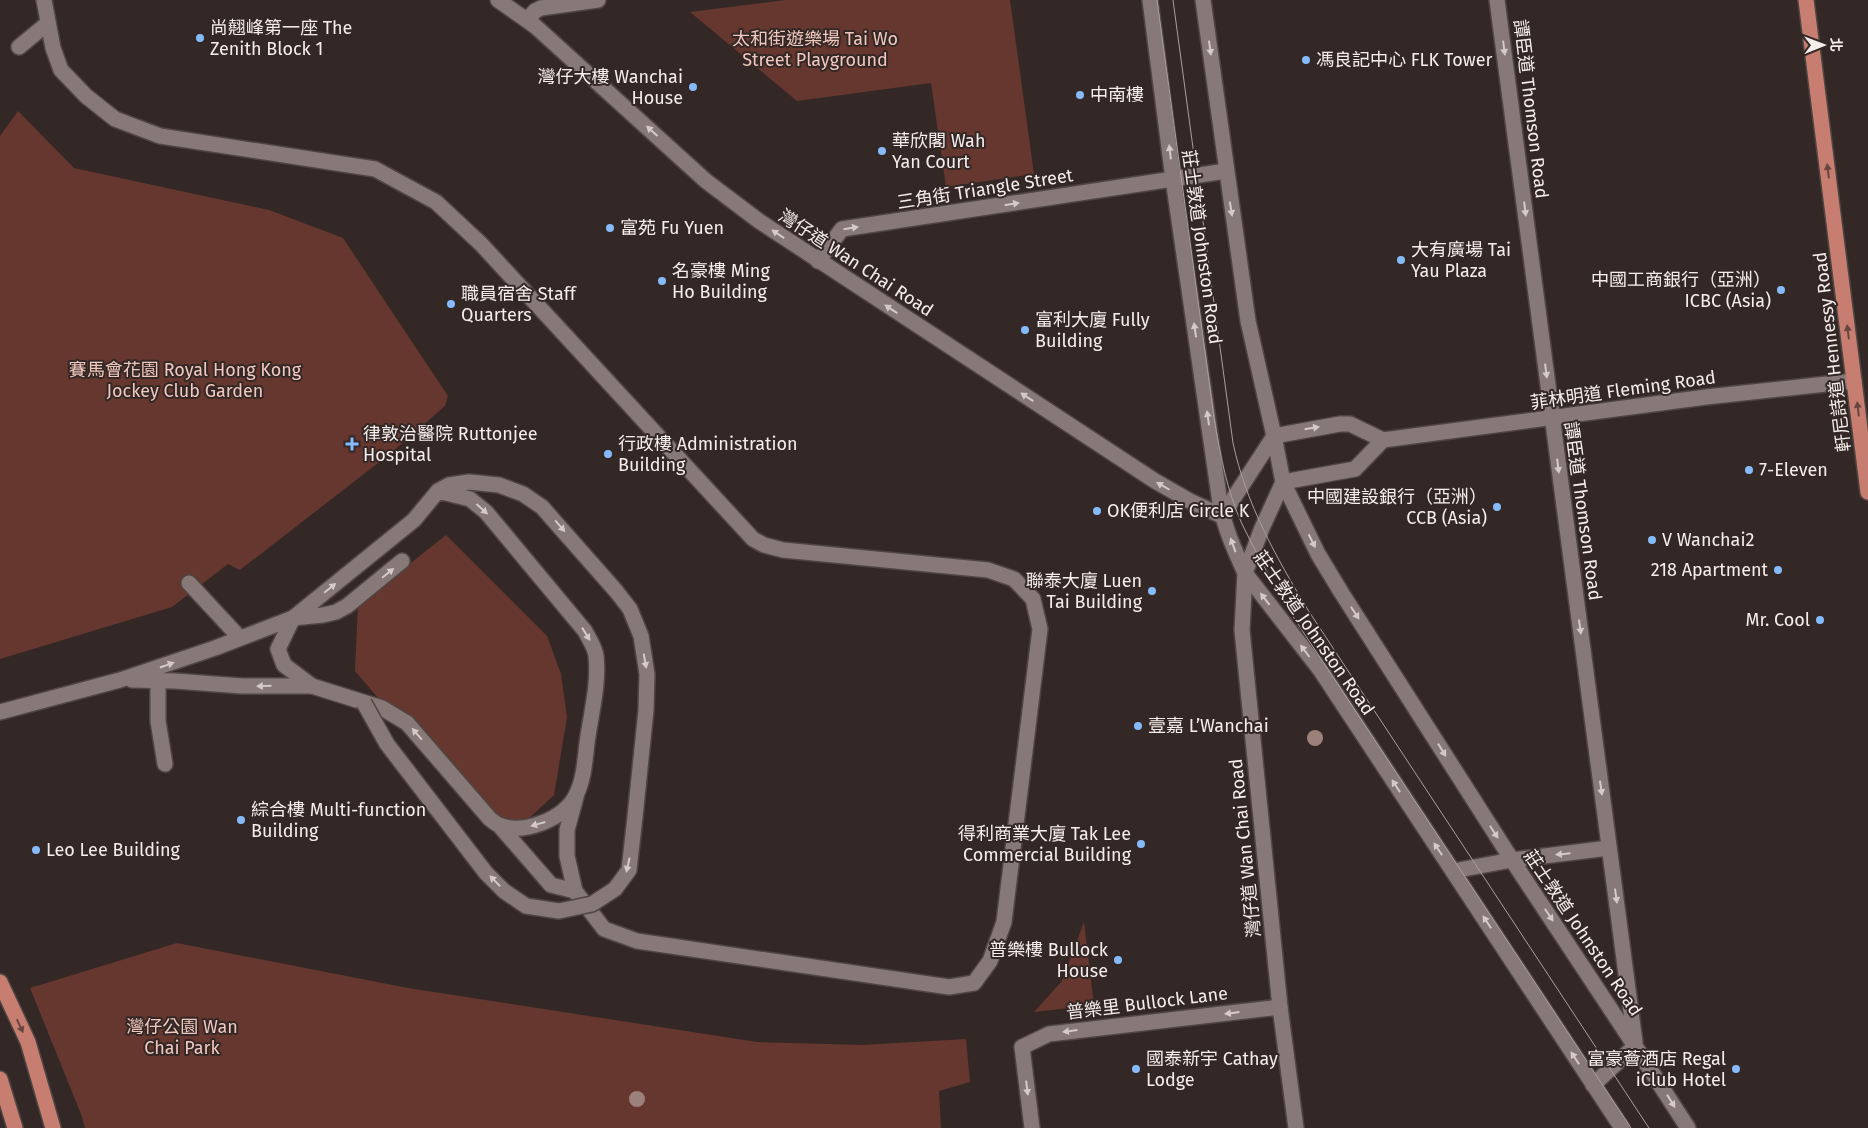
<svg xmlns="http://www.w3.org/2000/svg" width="1868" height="1128" viewBox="0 0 1868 1128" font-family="'Fira Sans','Noto Sans TC',sans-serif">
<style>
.green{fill:#65372e}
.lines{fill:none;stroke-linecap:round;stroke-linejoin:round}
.minor-casing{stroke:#4f4644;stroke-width:18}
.major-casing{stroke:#4f4644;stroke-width:18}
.minor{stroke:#877977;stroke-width:15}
.major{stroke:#c77e70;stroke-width:15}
.tram{stroke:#a99f9e;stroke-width:1}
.minor-bridge-casing{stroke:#4f4644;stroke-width:18;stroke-linecap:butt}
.minor-bridge{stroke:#877977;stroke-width:15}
.tree{fill:#9c807a}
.oneway{fill:#d4cac9}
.oneway2{fill:#674640}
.poi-dot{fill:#85bbfb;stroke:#342826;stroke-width:2}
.labels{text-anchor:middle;stroke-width:4;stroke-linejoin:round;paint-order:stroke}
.poi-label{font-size:18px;fill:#f5edec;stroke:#342826;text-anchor:start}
.park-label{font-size:18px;fill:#f1c8bf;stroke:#342826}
.street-label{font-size:18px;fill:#f5edec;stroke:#342826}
</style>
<rect width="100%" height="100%" fill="#342826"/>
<g class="green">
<path d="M 786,0 L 1010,0 L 1034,174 L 946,187 L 931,83 L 797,101 L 690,12 Z"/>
<path d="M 18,111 L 74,168 L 269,210 L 343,238 L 448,396 L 445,406 L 391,453 L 240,570 L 228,564 L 172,607 L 0,659 L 0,136 Z"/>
<path d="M 446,535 L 547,636 L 561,674 L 567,717 L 554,795 L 525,822 L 494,818 L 473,809 L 355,671 L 358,605 Z"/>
<path d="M 1084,922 L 1094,1005 L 1034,1012 L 1062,981 Z"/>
<path d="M 177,943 L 408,988 L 757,1042 L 862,1045 L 966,1039 L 970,1082 L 939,1091 L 941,1128 L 85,1128 L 81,1114 L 30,988 Z"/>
</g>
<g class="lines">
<g class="minor-casing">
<g id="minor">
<path d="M 44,0 L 53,48 L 61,70 L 86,96 L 115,119 L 160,136 L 375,169 L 436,202 L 481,244 L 753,539 L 764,545 L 783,550 L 988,570 L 1014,579 L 1033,599 L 1040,629 L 1004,922 L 990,961 L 974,983 L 949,987 L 637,941 L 604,929 L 575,891 L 567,856 L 567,830 L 576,797"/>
<path d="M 498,0 L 535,26 L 706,181 L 759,221 L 1155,481 L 1190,501 L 1222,516"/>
<path d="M 1150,0 L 1173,179 L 1220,503 C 1224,527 1235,551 1245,573 L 1321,671 L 1622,1128"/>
<path d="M 1203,0 L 1248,321 L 1274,436 L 1283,482 L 1318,554 L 1341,592 L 1512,860 L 1635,1046 L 1688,1128"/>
<path d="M 1497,0 L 1635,1042"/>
<path d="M 527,20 L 535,11 L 541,8 L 598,0"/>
<path d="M 19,47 L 48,23"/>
<path d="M 818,261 L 842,229 L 1226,171"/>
<path d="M 1283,482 L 1262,528 L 1245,573 L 1242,630 L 1280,1007 L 1296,1128"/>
<path d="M 1283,482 L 1355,469 L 1383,440"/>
<path d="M 438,491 L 470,499 L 486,512 L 585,631 C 589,639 595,647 596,656 C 599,682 592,710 588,736 C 585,755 585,778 576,795 C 564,819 524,835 499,825 C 496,824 493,821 490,819 L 407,723 L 382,708 L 312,686 L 284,665 L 278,649 L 293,618 L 414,520 L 438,491 L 449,485 L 469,482 L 499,485 L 523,494 L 542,507 L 616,591 L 630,609 L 641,636 L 647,674 L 646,710 L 635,817"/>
<path d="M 1222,516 L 1274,436 L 1340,424 L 1350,424 L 1383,440 L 1706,397 L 1854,381"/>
<path d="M 189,583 L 240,638"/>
<path d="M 132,680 L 175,681 L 242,686 L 312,686"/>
<path d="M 158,681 L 158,721 L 165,764"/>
<path d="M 0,712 L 120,680 L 215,648 L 293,618 L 323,615 L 336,612 L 347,606 L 402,561"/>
<path d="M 499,825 L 551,885 L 575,891"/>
<path d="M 1453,871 L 1512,860 L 1609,848"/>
<path d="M 1593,1085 L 1635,1046"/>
<path d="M 1032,1128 L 1022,1047 L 1049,1034 L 1280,1007"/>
</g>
</g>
<g class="major-casing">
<g id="major">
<path d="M 1806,0 L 1868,492"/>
<path d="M 0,982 L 28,1042 L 53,1128"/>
<path d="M 0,1079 L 15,1128"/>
</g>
</g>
<use href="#minor" class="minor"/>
<use href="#major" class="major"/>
<g class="tram">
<path d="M 1157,0 L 1214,418 C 1220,454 1227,491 1242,524 C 1257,556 1275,585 1292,615 L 1631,1128"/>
<path d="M 1173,0 L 1233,443 C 1246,504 1276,557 1308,610 L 1649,1128"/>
</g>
<g class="minor-bridge-casing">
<path id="minor-bridge" d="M 364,703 L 387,744 L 486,873 L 504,891 L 526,906 L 559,911 L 592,904 L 615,889 L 629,870 L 635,817"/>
</g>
<use href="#minor-bridge" class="minor-bridge"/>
</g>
<g class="tree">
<circle cx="1315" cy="738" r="8"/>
<circle cx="637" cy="1099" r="8"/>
</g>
<defs><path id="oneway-solid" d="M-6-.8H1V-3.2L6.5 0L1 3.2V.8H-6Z" transform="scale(1.25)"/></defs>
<g class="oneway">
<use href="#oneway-solid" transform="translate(1210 48) rotate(82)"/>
<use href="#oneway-solid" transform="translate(1504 48) rotate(83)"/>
<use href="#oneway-solid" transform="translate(652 131) rotate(-138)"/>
<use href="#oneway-solid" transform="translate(1170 152) rotate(-97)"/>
<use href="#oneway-solid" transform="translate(1012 204) rotate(-9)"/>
<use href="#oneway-solid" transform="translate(1231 209) rotate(81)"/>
<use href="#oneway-solid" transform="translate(1525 209) rotate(83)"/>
<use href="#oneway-solid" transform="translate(851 228) rotate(-9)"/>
<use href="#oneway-solid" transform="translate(778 234) rotate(-146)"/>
<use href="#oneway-solid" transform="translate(891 309) rotate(-147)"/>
<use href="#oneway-solid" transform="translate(1195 330) rotate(-98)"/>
<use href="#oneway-solid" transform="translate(1546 371) rotate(83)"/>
<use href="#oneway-solid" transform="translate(1027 397) rotate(-147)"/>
<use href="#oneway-solid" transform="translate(1208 418) rotate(-98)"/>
<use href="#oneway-solid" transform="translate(1312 428) rotate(-9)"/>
<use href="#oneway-solid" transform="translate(1558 466) rotate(83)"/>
<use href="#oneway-solid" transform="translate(1163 486) rotate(-150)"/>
<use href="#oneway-solid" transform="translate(482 509) rotate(42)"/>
<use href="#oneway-solid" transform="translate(560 526) rotate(49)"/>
<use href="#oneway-solid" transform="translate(1312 541) rotate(63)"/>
<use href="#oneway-solid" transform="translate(1233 545) rotate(-110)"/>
<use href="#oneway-solid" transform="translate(388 573) rotate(-39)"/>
<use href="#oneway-solid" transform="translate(330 588) rotate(-39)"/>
<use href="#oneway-solid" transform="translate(1265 599) rotate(-128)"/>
<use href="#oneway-solid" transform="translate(1355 613) rotate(57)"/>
<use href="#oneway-solid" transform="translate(1580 627) rotate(82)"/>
<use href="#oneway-solid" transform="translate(586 634) rotate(58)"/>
<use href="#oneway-solid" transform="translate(1305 651) rotate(-127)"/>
<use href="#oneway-solid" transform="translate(645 661) rotate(80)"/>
<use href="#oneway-solid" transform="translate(167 665) rotate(-19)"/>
<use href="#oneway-solid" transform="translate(264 686) rotate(179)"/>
<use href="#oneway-solid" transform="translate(417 734) rotate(-131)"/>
<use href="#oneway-solid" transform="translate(1442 750) rotate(58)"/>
<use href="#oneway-solid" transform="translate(1396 786) rotate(-123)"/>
<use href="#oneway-solid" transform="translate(1601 788) rotate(82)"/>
<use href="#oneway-solid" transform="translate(538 824) rotate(164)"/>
<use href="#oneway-solid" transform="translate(1494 832) rotate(57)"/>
<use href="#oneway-solid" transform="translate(1438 849) rotate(-124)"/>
<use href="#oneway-solid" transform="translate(1563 854) rotate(174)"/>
<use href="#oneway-solid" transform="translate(628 865) rotate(103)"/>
<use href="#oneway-solid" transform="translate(495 881) rotate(-134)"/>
<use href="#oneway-solid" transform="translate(1616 896) rotate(82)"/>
<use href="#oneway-solid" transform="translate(1549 915) rotate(56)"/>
<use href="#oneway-solid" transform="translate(1487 922) rotate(-123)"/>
<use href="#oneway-solid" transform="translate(1232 1013) rotate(173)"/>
<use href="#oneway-solid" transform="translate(1070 1031) rotate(173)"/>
<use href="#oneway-solid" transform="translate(1575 1058) rotate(-123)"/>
<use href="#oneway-solid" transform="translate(1027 1088) rotate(83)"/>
<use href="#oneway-solid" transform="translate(1671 1101) rotate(58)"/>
</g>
<g class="oneway2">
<use href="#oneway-solid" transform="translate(1828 171) rotate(-97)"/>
<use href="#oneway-solid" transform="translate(1848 332) rotate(-97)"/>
<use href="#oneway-solid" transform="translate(1858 409) rotate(-97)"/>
<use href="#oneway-solid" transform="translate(20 1026) rotate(65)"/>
</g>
<g class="poi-dot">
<circle cx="200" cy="38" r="5"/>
<circle cx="1306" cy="60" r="5"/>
<circle cx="693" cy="87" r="5"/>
<circle cx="1080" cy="95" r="5"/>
<circle cx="882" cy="151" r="5"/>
<circle cx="610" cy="228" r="5"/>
<circle cx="1401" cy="260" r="5"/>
<circle cx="662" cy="281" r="5"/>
<circle cx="1781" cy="290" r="5"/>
<circle cx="451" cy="304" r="5"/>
<circle cx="1025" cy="330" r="5"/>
<path d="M349.5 436.5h5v5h5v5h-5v5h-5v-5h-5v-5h5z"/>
<circle cx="608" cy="454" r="5"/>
<circle cx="1749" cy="470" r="5"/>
<circle cx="1497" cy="507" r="5"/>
<circle cx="1097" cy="511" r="5"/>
<circle cx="1652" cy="540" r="5"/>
<circle cx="1778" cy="570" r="5"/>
<circle cx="1152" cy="591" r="5"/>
<circle cx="1820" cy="620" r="5"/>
<circle cx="1138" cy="726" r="5"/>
<circle cx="241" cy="820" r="5"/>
<circle cx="1141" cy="844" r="5"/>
<circle cx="36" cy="850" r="5"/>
<circle cx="1118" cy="960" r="5"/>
<circle cx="1136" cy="1069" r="5"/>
<circle cx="1736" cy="1069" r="5"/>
</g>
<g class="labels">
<g class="poi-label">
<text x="210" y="34">尚翹峰第一座 The<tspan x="210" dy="21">Zenith Block 1</tspan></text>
<text x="1316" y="66">馮良記中心 FLK Tower</text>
<text x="683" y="83" text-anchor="end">灣仔大樓 Wanchai<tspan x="683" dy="21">House</tspan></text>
<text x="1090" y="101">中南樓</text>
<text x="892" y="147">華欣閣 Wah<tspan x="892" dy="21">Yan Court</tspan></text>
<text x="620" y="234">富苑 Fu Yuen</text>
<text x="1411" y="256">大有廣場 Tai<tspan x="1411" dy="21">Yau Plaza</tspan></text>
<text x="672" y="277">名豪樓 Ming<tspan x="672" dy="21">Ho Building</tspan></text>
<text x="1771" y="286" text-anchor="end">中國工商銀行（亞洲）<tspan x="1771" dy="21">ICBC (Asia)</tspan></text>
<text x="461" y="300">職員宿舍 Staff<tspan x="461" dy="21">Quarters</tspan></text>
<text x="1035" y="326">富利大廈 Fully<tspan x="1035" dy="21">Building</tspan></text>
<text x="363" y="440">律敦治醫院 Ruttonjee<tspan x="363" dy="21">Hospital</tspan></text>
<text x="618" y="450">行政樓 Administration<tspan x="618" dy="21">Building</tspan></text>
<text x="1759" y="476">7-Eleven</text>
<text x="1487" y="503" text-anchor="end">中國建設銀行（亞洲）<tspan x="1487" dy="21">CCB (Asia)</tspan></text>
<text x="1107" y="517">OK便利店 Circle K</text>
<text x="1662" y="546">V Wanchai2</text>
<text x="1768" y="576" text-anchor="end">218 Apartment</text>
<text x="1142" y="587" text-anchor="end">聯泰大廈 Luen<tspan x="1142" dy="21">Tai Building</tspan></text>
<text x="1810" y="626" text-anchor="end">Mr. Cool</text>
<text x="1148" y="732">壹嘉 L’Wanchai</text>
<text x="251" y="816">綜合樓 Multi-function<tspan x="251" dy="21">Building</tspan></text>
<text x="1131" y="840" text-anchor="end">得利商業大廈 Tak Lee<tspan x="1131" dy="21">Commercial Building</tspan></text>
<text x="46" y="856">Leo Lee Building</text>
<text x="1108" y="956" text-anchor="end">普樂樓 Bullock<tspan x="1108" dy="21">House</tspan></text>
<text x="1146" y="1065">國泰新宇 Cathay<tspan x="1146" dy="21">Lodge</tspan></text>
<text x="1726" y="1065" text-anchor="end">富豪薈酒店 Regal<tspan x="1726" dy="21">iClub Hotel</tspan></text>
</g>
<g class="park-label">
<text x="815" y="45">太和街遊樂場 Tai Wo<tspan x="815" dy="21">Street Playground</tspan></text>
<text x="185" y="376">賽馬會花園 Royal Hong Kong<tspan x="185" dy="21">Jockey Club Garden</tspan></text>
<text x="182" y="1033">灣仔公園 Wan<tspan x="182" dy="21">Chai Park</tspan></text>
</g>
<g class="street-label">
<text transform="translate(1531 109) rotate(83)" y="6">譚臣道 Thomson Road</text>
<text transform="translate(985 189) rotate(-9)" y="6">三角街 Triangle Street</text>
<text transform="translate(1202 247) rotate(82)" y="6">莊士敦道 Johnston Road</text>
<text transform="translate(856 263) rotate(33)" y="6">灣仔道 Wan Chai Road</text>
<text transform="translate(1832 352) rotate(-97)" y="6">軒尼詩道 Hennessy Road</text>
<text transform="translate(1623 390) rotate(-8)" y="6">菲林明道 Fleming Road</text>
<text transform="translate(1583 511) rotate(82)" y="6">譚臣道 Thomson Road</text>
<text transform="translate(1314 633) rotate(55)" y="6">莊士敦道 Johnston Road</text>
<text transform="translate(1245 848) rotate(-96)" y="6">灣仔道 Wan Chai Road</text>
<text transform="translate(1583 933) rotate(56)" y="6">莊士敦道 Johnston Road</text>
<text transform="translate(1147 1003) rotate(-7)" y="6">普樂里 Bullock Lane</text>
</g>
</g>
<g transform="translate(1823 45) rotate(89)" stroke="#342826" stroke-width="4" paint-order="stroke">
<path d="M0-4L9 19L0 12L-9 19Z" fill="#f5edec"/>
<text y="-8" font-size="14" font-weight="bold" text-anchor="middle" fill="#f5edec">北</text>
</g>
</svg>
